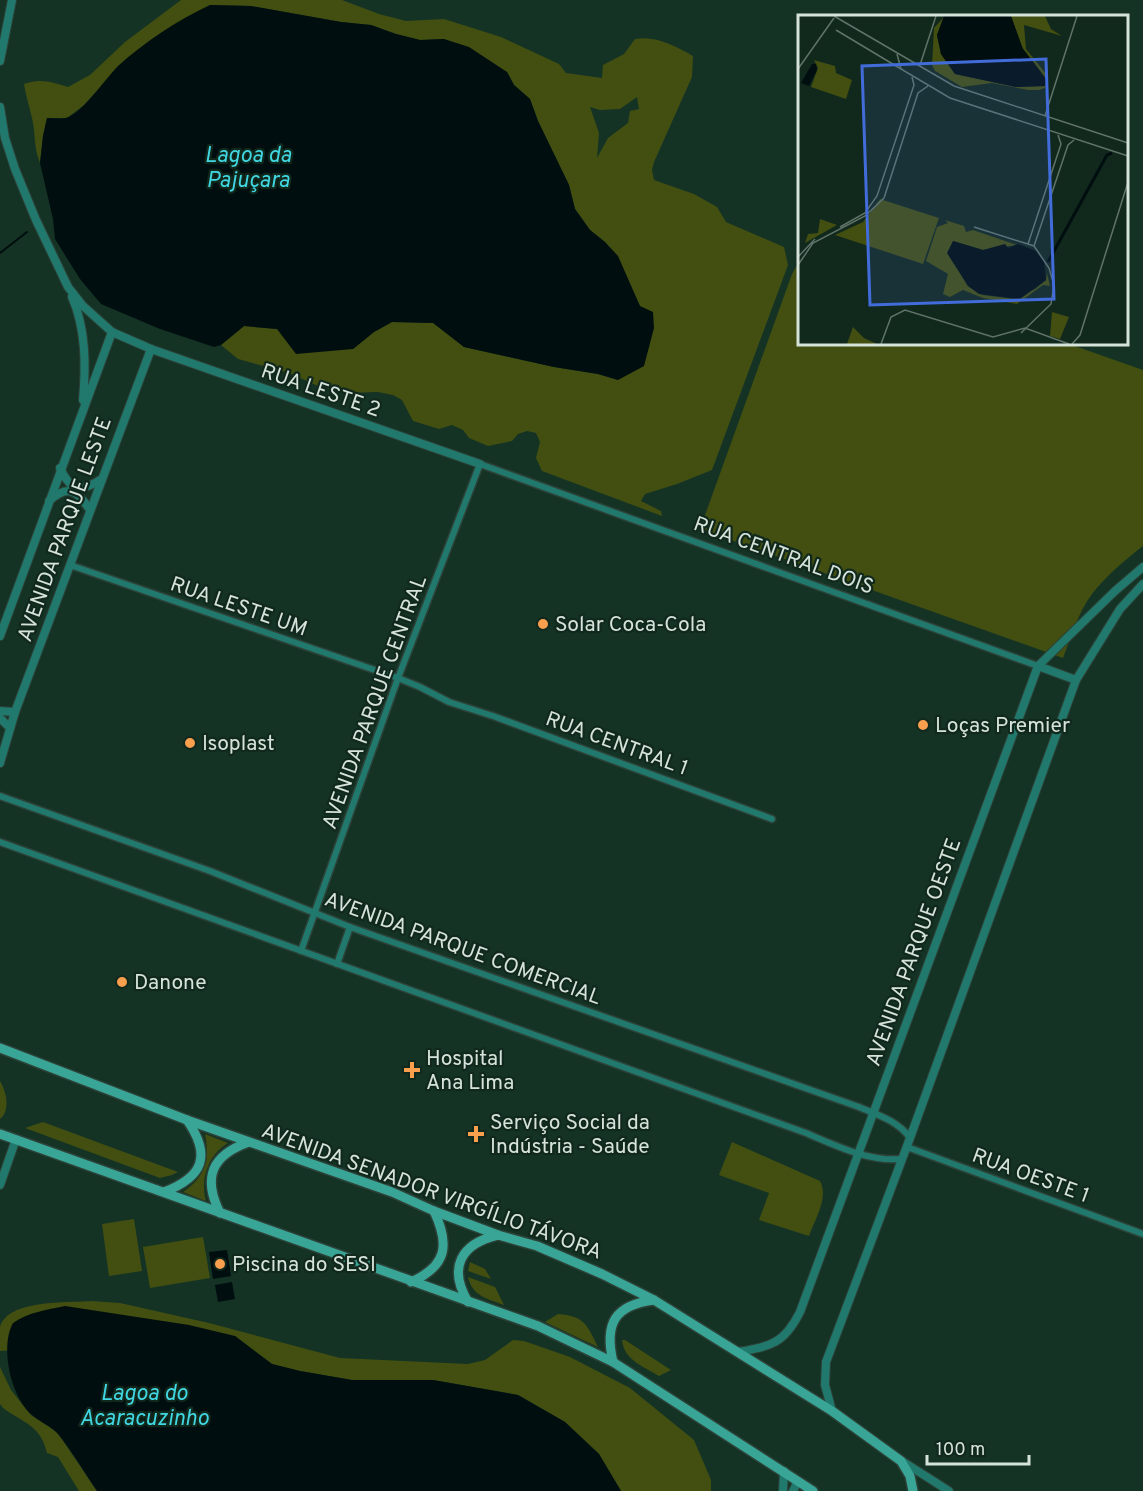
<svg xmlns="http://www.w3.org/2000/svg" width="1143" height="1491" viewBox="0 0 1143 1491" font-family="Overpass,sans-serif">
<style>
.built{fill:#143325;fill-rule:evenodd}
.green{fill:#424f11;fill-rule:evenodd}
.water{fill:#000e0f}
.lines{fill:none;stroke-linecap:round;stroke-linejoin:round}
.stream{stroke:#000e0f;stroke-width:2}
.minor-casing{stroke:#2d4238;stroke-width:9}
.tertiary-casing{stroke:#2d4238;stroke-width:10}
.secondary-casing{stroke:#2d4238;stroke-width:12}
.minor{stroke:#21796d;stroke-width:6}
.tertiary{stroke:#21796d;stroke-width:8}
.secondary{stroke:#39a596;stroke-width:9}
.poi-dot{fill:#fa9f4e;stroke:#11281d;stroke-width:2}
.labels{text-anchor:middle;stroke-width:4.5;stroke-linejoin:round;paint-order:stroke}
.street-label{font-size:21px;fill:#d6e3db;stroke:#11281d}
.poi-label{font-size:21px;fill:#d6e3db;stroke:#11281d;text-anchor:start}
.water-label{font-size:22px;font-style:italic;fill:#41d7e2;stroke:#11281d}
.inset-river{fill:none;stroke:#000e0f;stroke-width:3}
.inset-road{fill:none;stroke:#607369;stroke-width:1.5}
.view{fill:#426cd9;fill-opacity:0.15;stroke:#426cd9;stroke-width:3}
.inset-edge{fill:none;stroke:#d6e3db;stroke-width:3}
</style>
<rect width="100%" height="100%" fill="#11281d"/>
<path class="built" d="M 0,0 L 1143,0 L 1143,1491 L 0,1491 ZM 800,16 L 1126,16 L 1126,344 L 800,344 Z"/>
<g class="green">
<path d="M 181,0 L 342,0 L 379,14 L 406,21 L 444,19 L 501,37 L 559,64 L 566,73 L 602,78 L 603,65 L 624,54 L 635,39 C 655,35 676,46 693,56 L 692,77 L 654,162 L 652,170 L 654,180 L 694,194 L 717,207 L 726,222 L 784,247 L 788,265 L 712,470 L 677,484 L 645,494 L 641,501 L 661,511 L 662,516 L 542,471 L 536,458 L 540,442 L 536,433 L 527,431 L 518,434 L 512,441 L 488,446 L 469,438 L 463,430 L 452,425 L 439,429 L 413,421 L 402,400 L 393,395 L 378,392 L 346,393 L 318,386 L 289,373 L 238,359 L 221,345 L 244,326 L 277,329 L 353,349 L 374,332 L 392,322 L 434,323 L 464,347 L 554,367 L 598,374 L 618,380 L 640,306 L 605,242 L 590,230 L 575,209 L 569,185 L 538,121 L 530,99 L 514,85 L 507,72 L 444,39 L 420,40 L 396,34 L 371,25 L 341,22 L 251,6 L 210,5 L 118,67 L 84,105 L 67,118 L 47,118 L 43,136 L 40,163 C 33,145 36,135 32,118 C 29,106 26,96 24,84 C 40,78 52,82 68,87 L 90,75 L 125,42 ZM 637,97 L 639,109 L 630,111 L 628,123 L 608,138 L 597,158 L 599,133 L 590,107 L 600,110 L 620,109 Z"/>
<path d="M 799,262 L 800,344 L 1069,344 L 1143,370 L 1143,546 C 1125,560 1106,576 1092,594 C 1078,613 1071,637 1063,658 L 700,529 L 792,274 Z"/>
<path d="M 0,1081 C 6,1091 11,1110 0,1119 Z"/>
<path d="M 43,1122 L 178,1172 L 172,1175 L 160,1178 L 25,1128 Z"/>
<path d="M 205,1134 L 228,1143 C 208,1155 200,1178 206,1201 L 183,1192 C 205,1178 210,1159 205,1134 Z"/>
<path d="M 732,1142 L 820,1181 C 829,1198 815,1219 809,1236 L 759,1220 L 769,1193 L 719,1175 Z"/>
<path d="M 134,1219 L 142,1271 L 109,1276 L 102,1224 Z"/>
<path d="M 203,1237 L 210,1278 L 150,1288 L 143,1247 Z"/>
<path d="M 470,1262 L 485,1269 L 491,1279 L 468,1271 Z"/>
<path d="M 468,1277 L 495,1287 L 504,1305 C 488,1299 472,1296 468,1277 Z"/>
<path d="M 91,1301 L 120,1303 L 209,1323 L 340,1358 L 468,1364 L 485,1360 L 513,1340 L 524,1341 L 570,1357 L 630,1388 L 694,1440 L 711,1480 L 711,1491 L 621,1491 L 599,1454 L 565,1422 L 518,1395 L 433,1380 L 352,1380 L 300,1371 L 272,1364 L 235,1336 L 0,1351 C 0,1344 0,1334 0,1327 C 8,1299 68,1303 91,1301 Z"/>
<path d="M 558,1314 C 585,1316 587,1325 598,1347 L 545,1322 Z"/>
<path d="M 622,1340 L 625,1340 L 671,1370 L 659,1376 C 643,1366 624,1360 622,1340 Z"/>
<path d="M 0,1367 L 11,1390 L 31,1415 L 57,1432 L 97,1491 L 79,1491 L 58,1457 L 47,1453 C 41,1426 24,1423 3,1408 L 0,1404 Z"/>
</g>
<g class="water">
<path d="M 210,5 L 251,6 L 341,22 L 371,25 L 396,34 L 420,40 L 444,39 L 469,47 L 507,72 L 514,85 L 530,99 L 538,121 L 569,185 L 575,209 L 590,230 L 605,242 L 618,256 L 640,306 L 653,312 L 654,328 L 644,366 L 618,380 L 598,374 L 554,367 L 464,347 L 433,323 L 392,322 L 374,332 L 353,349 L 296,354 L 277,329 L 244,326 L 221,345 L 214,347 L 160,329 L 101,304 L 80,279 L 55,239 L 53,219 L 40,163 L 43,136 L 47,118 C 53,118 60,119 66,118 C 83,113 105,79 118,66 C 146,41 176,21 210,5 Z"/>
<path d="M 227,1250 L 231,1276 L 213,1279 L 209,1252 Z"/>
<path d="M 232,1282 L 235,1299 L 218,1302 L 215,1285 Z"/>
<path d="M 65,1306 L 189,1325 L 235,1336 L 272,1364 L 300,1371 L 352,1380 L 433,1380 L 518,1395 L 565,1422 L 599,1454 L 621,1491 L 97,1491 C 84,1472 72,1451 58,1434 C 51,1426 40,1422 32,1415 C 10,1396 0,1346 13,1323 C 29,1312 46,1310 65,1306 Z"/>
</g>
<g class="lines">
<path class="stream" d="M 0,253 L 27,232"/>
<g class="minor-casing">
<g id="minor">
<path d="M 70,565 L 398,678 L 420,687 L 449,702 L 493,716 L 772,819"/>
<path d="M 0,796 L 210,871 L 350,927 L 859,1107 C 878,1115 898,1121 910,1138"/>
<path d="M 0,842 L 806,1133 C 837,1146 869,1162 902,1159"/>
<path d="M 301,951 L 398,678 L 480,464 L 1038,666"/>
<path d="M 337,964 L 350,927"/>
<path d="M 907,1147 L 1143,1234"/>
</g>
</g>
<g class="tertiary-casing">
<g id="tertiary">
<path d="M 0,61 L 12,0"/>
<path d="M 0,107 L 5,138 L 15,169 L 36,220 L 68,287 L 83,306 L 112,332 L 151,349 L 480,464"/>
<path d="M 72,297 C 86,329 86,365 83,400"/>
<path d="M 60,468 C 70,490 80,493 100,480"/>
<path d="M 49,501 C 68,484 77,490 90,510"/>
<path d="M 0,636 L 112,332"/>
<path d="M 1038,666 L 1076,680"/>
<path d="M 0,711 L 15,712"/>
<path d="M 0,718 L 10,728"/>
<path d="M 0,763 L 15,712 L 151,349"/>
<path d="M 0,1185 L 16,1139"/>
<path d="M 738,1352 C 771,1346 784,1344 800,1312 L 1038,666 L 1115,591 L 1143,567"/>
<path d="M 832,1411 L 825,1385 L 826,1362 L 910,1138 L 1076,680 L 1120,609 L 1143,584"/>
<path d="M 902,1461 L 949,1491"/>
<path d="M 783,1491 L 784,1471"/>
<path d="M 793,1491 L 798,1481"/>
</g>
</g>
<g class="secondary-casing">
<g id="secondary">
<path d="M 0,1048 L 187,1120 L 392,1192 L 434,1211 L 498,1235 L 537,1246 L 602,1274 L 654,1300 L 832,1411 L 901,1461 L 910,1476 L 913,1491"/>
<path d="M 0,1134 L 538,1326 L 613,1362 L 813,1491"/>
<path d="M 164,1192 C 203,1177 212,1156 187,1120"/>
<path d="M 220,1213 C 202,1177 212,1155 249,1142"/>
<path d="M 411,1282 C 447,1266 450,1245 434,1211"/>
<path d="M 468,1302 C 448,1268 460,1244 498,1235"/>
<path d="M 613,1362 C 604,1323 615,1305 654,1300"/>
</g>
</g>
<use href="#minor" class="minor"/>
<use href="#tertiary" class="tertiary"/>
<use href="#secondary" class="secondary"/>
</g>
<g class="poi-dot">
<circle cx="543" cy="624" r="6"/>
<circle cx="923" cy="725" r="6"/>
<circle cx="190" cy="743" r="6"/>
<circle cx="122" cy="982" r="6"/>
<path d="M409 1061h6v6h6v6h-6v6h-6v-6h-6v-6h6z"/>
<path d="M473 1125h6v6h6v6h-6v6h-6v-6h-6v-6h6z"/>
<circle cx="220" cy="1264" r="6"/>
</g>
<g class="labels">
<g class="street-label">
<text transform="translate(321 390) rotate(19)" y="7">RUA LESTE 2</text>
<text transform="translate(64 529) rotate(-70)" y="7">AVENIDA PARQUE LESTE</text>
<text transform="translate(784 555) rotate(20)" y="7">RUA CENTRAL DOIS</text>
<text transform="translate(239 606) rotate(19)" y="7">RUA LESTE UM</text>
<text transform="translate(374 702) rotate(-70)" y="7">AVENIDA PARQUE CENTRAL</text>
<text transform="translate(617 743) rotate(20)" y="7">RUA CENTRAL 1</text>
<text transform="translate(463 948) rotate(20)" y="7">AVENIDA PARQUE COMERCIAL</text>
<text transform="translate(913 952) rotate(-70)" y="7">AVENIDA PARQUE OESTE</text>
<text transform="translate(1031 1175) rotate(20)" y="7">RUA OESTE 1</text>
<text transform="translate(432 1191) rotate(20)" y="7">AVENIDA SENADOR VIRGÍLIO TÁVORA</text>
</g>
<g class="poi-label">
<text x="555" y="631">Solar Coca-Cola</text>
<text x="935" y="732">Loças Premier</text>
<text x="202" y="750">Isoplast</text>
<text x="134" y="989">Danone</text>
<text x="426" y="1065">Hospital<tspan x="426" dy="24">Ana Lima</tspan></text>
<text x="490" y="1129">Serviço Social da<tspan x="490" dy="24">Indústria - Saúde</tspan></text>
<text x="232" y="1271">Piscina do SESI</text>
</g>
<g class="water-label">
<text x="248" y="162">Lagoa da<tspan x="248" dy="25">Pajuçara</tspan></text>
<text x="144" y="1400">Lagoa do<tspan x="144" dy="25">Acaracuzinho</tspan></text>
</g>
</g>
<g transform="translate(798 15)">
<rect width="330" height="330" fill="#11281d"/>
<path d="M 213,1 L 247,1 L 253,14 L 264,21 L 226,10 L 228,34 L 249,60 L 247,73 L 241,75 L 230,75 L 194,68 L 164,72 L 137,56 L 134,50 L 136,13 L 146,2 L 139,20 L 143,39 L 157,59 L 218,72 L 247,71 L 243,57 L 223,31 ZM 16,45 L 37,51 L 38,58 L 54,65 L 48,84 L 13,72 L 20,53 ZM 82,184 L 141,203 L 125,249 L 37,220 L 65,207 ZM 22,204 L 39,210 L 7,228 L 10,219 L 20,218 ZM 147,205 L 166,211 L 168,217 L 175,215 L 219,230 L 185,235 L 155,226 L 152,238 L 170,271 L 185,280 L 216,284 L 237,274 L 248,265 L 249,258 L 252,271 L 245,270 L 219,289 L 185,283 L 165,275 L 152,282 L 145,279 L 150,259 L 128,246 L 139,212 L 150,208 ZM 254,297 L 271,302 L 262,324 L 252,321 ZM 55,312 L 66,323 L 79,329 L 49,329 Z" fill="#424f11"/>
<path d="M 146,1 L 213,1 L 225,34 L 249,65 L 247,71 L 218,72 L 157,59 L 143,39 L 139,20 ZM 14,49 L 18,49 L 19,55 L 11,71 L 3,68 ZM 155,226 L 185,235 L 207,229 L 210,233 L 220,229 L 238,236 L 246,246 L 248,265 L 222,284 L 181,279 L 170,271 L 149,238 Z" fill="#000e0f"/>
<path class="inset-river" d="M 250,247 L 309,140 L 314,138"/>
<path class="inset-road" d="M 36,1 L 156,71 L 330,128M 38,15 L 103,54M 99,39 L 103,54 L 152,83 L 330,141M 122,50 L 138,1M 0,54 L 36,3M 247,101 L 279,1M 42,212 L 67,198 L 79,181 L 116,70 L 114,62M 176,212 L 236,231 L 251,253 L 256,270 L 253,289 L 223,318M 230,229 L 263,129 L 260,120M 236,231 L 270,130 L 276,125M 0,242 L 17,224M 0,250 L 15,228 L 67,201 L 86,183 L 120,78 L 130,71M 83,329 L 93,302 L 107,295 L 195,322 L 227,313 L 271,329M 274,329 L 282,320 L 330,167"/>
<path class="view" d="M 248,44 L 256,284 L 72,290 L 64,51 Z"/>
<rect width="330" height="330" class="inset-edge"/>
</g>
<path d="M927 1455v9h102v-9" fill="none" stroke="#d6e3db" stroke-width="3"/>
<text x="936" y="1455" font-size="18" fill="#d6e3db" stroke="#11281d" stroke-width="4.5" paint-order="stroke">100 m</text>
</svg>
